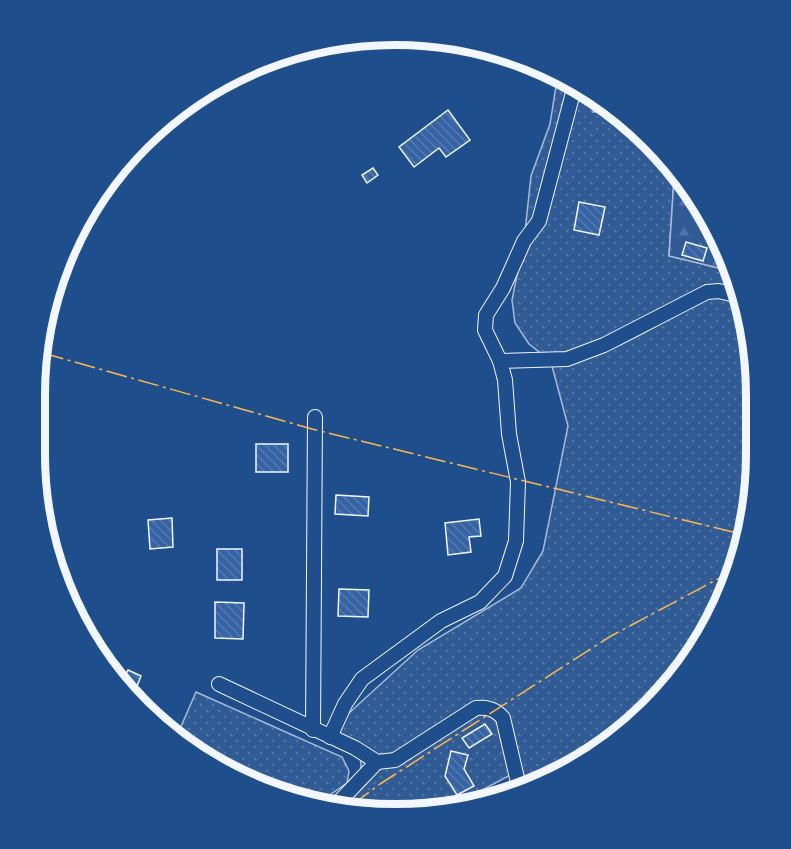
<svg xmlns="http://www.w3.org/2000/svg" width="791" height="849" viewBox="0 0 791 849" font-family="'Titillium Web',sans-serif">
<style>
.grass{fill:url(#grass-dots);stroke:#a8bbd7;stroke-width:1.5}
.forest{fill:url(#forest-firs);stroke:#a8bbd7;stroke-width:1.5}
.building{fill:url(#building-back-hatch);stroke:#f2f6ff;stroke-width:1.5}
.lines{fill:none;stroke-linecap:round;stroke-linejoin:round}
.street-casing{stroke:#f2f6ff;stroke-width:16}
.street{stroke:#1f4e8c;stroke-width:14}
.power{stroke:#ffb74d;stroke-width:1.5;stroke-dasharray:21 4.5 3 4.5;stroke-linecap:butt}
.rim{fill:none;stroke:#f2f6ff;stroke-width:8}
</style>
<defs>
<pattern id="grass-dots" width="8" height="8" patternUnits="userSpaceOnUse" patternTransform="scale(1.5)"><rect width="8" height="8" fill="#305b95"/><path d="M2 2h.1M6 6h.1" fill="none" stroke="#4e73a5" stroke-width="1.8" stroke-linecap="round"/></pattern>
<pattern id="forest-firs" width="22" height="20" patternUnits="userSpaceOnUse" patternTransform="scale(1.5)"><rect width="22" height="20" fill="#305b95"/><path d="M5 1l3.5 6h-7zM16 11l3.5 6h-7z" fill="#4e73a5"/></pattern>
<pattern id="building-back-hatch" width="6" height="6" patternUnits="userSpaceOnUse" patternTransform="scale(1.5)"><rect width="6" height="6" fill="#3563a3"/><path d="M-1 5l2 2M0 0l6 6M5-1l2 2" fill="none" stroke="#537ab1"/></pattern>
</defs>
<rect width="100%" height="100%" fill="#1f4e8c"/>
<g class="grass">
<path d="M 557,80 L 595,99 L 593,112 L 615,109 L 677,179 L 674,179 L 669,256 L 727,270 L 734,291 L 718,287 L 605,341 L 567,355 L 543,355 L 529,344 L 515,323 L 512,300 L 524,241 L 531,176 L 550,124 Z"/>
<path d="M 718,296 L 737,300 L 753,348 L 750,524 L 695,654 L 596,754 L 533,787 L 521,790 L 512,774 L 443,811 L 339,805 C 355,788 366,777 359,753 L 326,734 L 418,650 L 521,588 L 543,551 L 568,426 L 552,366 C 594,366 669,318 708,297 Z"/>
<path d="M 196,692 L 342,757 L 349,771 L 347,783 L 318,803 L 302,802 L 215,766 L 176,738 Z"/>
</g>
<path class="forest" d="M 674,179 L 677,179 L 708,215 L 727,270 L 669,256 Z"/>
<g class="building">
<path d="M 448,110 L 470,140 L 446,157 L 439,148 L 414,167 L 399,147 Z"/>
<path d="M 373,168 L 378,175 L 367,183 L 362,175 Z"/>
<path d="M 579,202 L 605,207 L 599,235 L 574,230 Z"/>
<path d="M 686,242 L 707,248 L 703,261 L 682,255 Z"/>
<rect x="256" y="444" width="32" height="28"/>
<path d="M 336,495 L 369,497 L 368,516 L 335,514 Z"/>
<path d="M 172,518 L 173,547 L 150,549 L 148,520 Z"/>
<path d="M 479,519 L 481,536 L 469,537 L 471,552 L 448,555 L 445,523 Z"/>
<rect x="217" y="549" width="25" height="31"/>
<path d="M 339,589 L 369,590 L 368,617 L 338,616 Z"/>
<path d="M 215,602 L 244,603 L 243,639 L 215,638 Z"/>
<path d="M 128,670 L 141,676 L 134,694 L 123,680 Z"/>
<path d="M 485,724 L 492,734 L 469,748 L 462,738 Z"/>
<path d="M 451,751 L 468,755 L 464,769 L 474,786 L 457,795 L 445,776 Z"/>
</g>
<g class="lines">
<g class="street-casing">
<g id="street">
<path d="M 500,361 L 567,359 L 604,345 L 707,292 L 719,291 L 735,295"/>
<path d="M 219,684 L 355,748 L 377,762 L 337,804"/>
<path d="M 313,730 L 315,417"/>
<path d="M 330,737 L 345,704 L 362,679 L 441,621 L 480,602 L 505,576 L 516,541 L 518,482 L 509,434 L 505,380 L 500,361 L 485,330 L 486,315 L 503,288 L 524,241 L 539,221 L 574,89"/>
<path d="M 377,762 L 395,760 L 476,708 C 488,707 495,709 503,718 L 520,791"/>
</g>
</g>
<use href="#street" class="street"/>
<g class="power">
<path d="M 43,353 L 312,429 L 745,535"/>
<path d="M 352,805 L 380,784 L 611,636 L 729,573"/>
</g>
</g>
<path d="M0 0H791V849H0ZM395 45H396A350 350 0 0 1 746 395V454A350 350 0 0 1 396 804H395A350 350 0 0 1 45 454V395A350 350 0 0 1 395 45Z" fill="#1f4e8c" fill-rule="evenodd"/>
<path class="rim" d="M395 45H396A350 350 0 0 1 746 395V454A350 350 0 0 1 396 804H395A350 350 0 0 1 45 454V395A350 350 0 0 1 395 45Z"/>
</svg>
